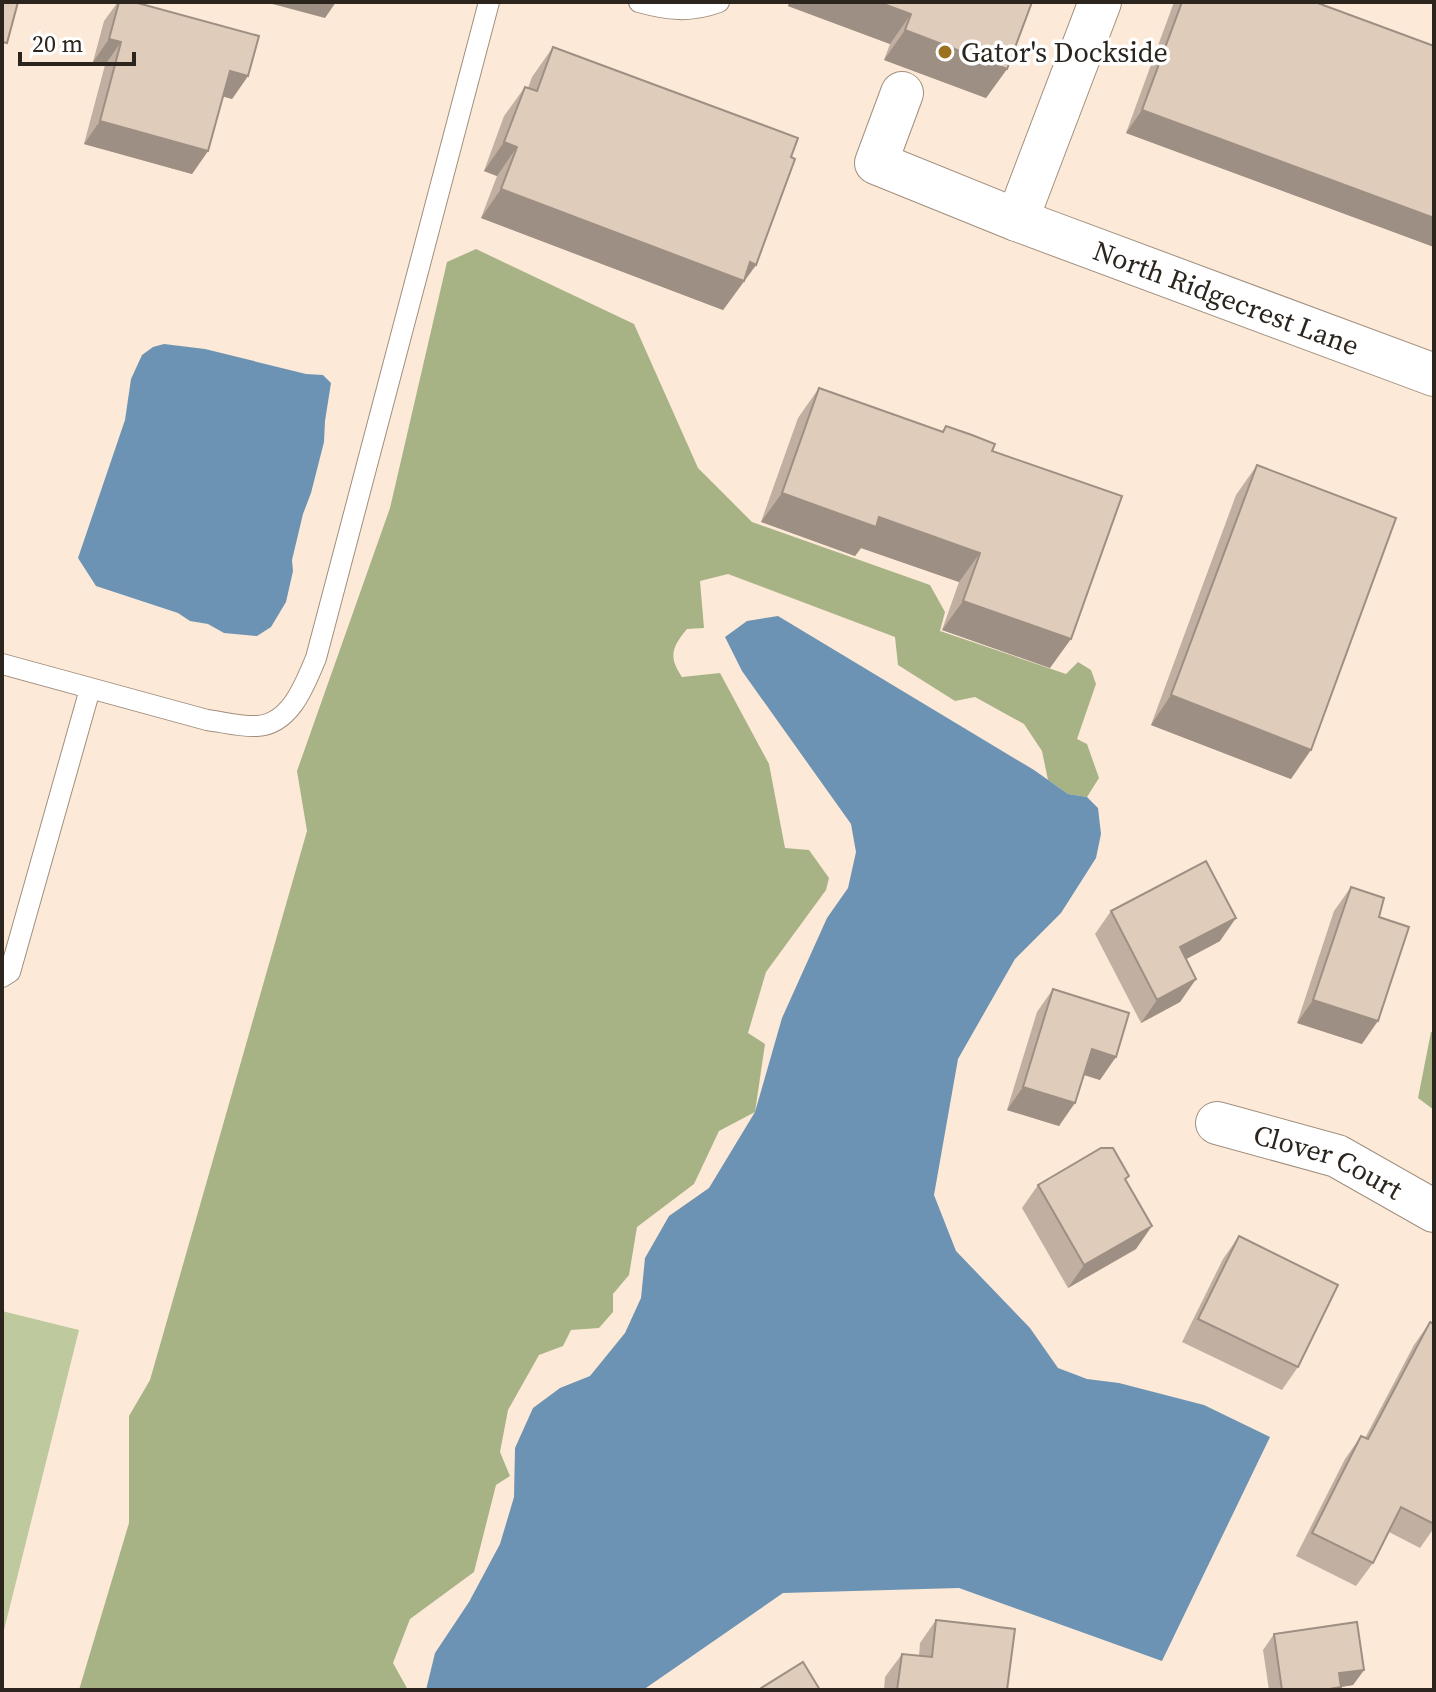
<svg xmlns="http://www.w3.org/2000/svg" width="1436" height="1692" viewBox="0 0 1436 1692" font-family="'Source Serif 4',serif">
<style>
.green{fill:#beca9e}
.forest{fill:#a7b385}
.water{fill:#6c93b3}
.lines{fill:none;stroke-linecap:round;stroke-linejoin:round}
.lane-casing{stroke:#a08f7e;stroke-width:22}
.street-casing{stroke:#a08f7e;stroke-width:44}
.lane{stroke:#fff;stroke-width:20}
.street{stroke:#fff;stroke-width:42}
.wall{fill:#c1afa1}
.shaded-wall{fill:#9d8f83}
.building{fill:#e0ccbb;stroke:#9d8f83;stroke-width:2}
.poi-dot{fill:#9b7320;stroke:#fff;stroke-width:3}
.labels{text-anchor:middle;stroke-width:7;stroke-linejoin:round;paint-order:stroke}
.poi-label{font-size:28px;fill:#2c251e;stroke:#fff;text-anchor:start}
.street-label{font-size:28px;fill:#2c251e;stroke:#fff}
</style>
<rect width="100%" height="100%" fill="#fde9d7"/>
<path class="green" d="M 2,1311 L 79,1330 L 2,1638 Z"/>
<g class="forest">
<path d="M 476,249 L 634,324 L 698,468 L 752,522 L 930,585 L 945,612 L 940,631 L 1066,674 L 1078,662 L 1091,670 L 1096,684 L 1077,739 L 1087,744 L 1099,778 L 1087,797 L 1068,794 L 1048,780 L 1042,751 L 1024,724 L 975,697 L 955,701 L 898,665 L 895,637 L 728,574 L 700,581 L 704,628 L 687,629 C 672,647 668,657 682,677 L 720,673 L 769,764 L 785,848 L 809,850 L 829,878 L 826,890 L 766,972 L 748,1033 L 765,1044 L 755,1112 L 719,1131 L 694,1184 L 637,1227 L 629,1275 L 613,1294 L 613,1312 L 599,1328 L 571,1330 L 563,1346 L 539,1355 L 508,1410 L 500,1452 L 510,1476 L 496,1485 L 474,1572 L 410,1619 L 393,1663 L 408,1690 L 79,1690 L 129,1523 L 129,1416 L 150,1380 L 307,831 L 297,771 L 390,508 L 447,262 Z"/>
<path d="M 1434,1031 L 1434,1110 L 1418,1098 L 1431,1032 Z"/>
</g>
<g class="water">
<path d="M 164,344 L 205,349 L 306,374 L 323,375 L 331,383 L 325,421 L 324,442 L 311,493 L 303,514 L 292,560 L 293,571 L 286,602 L 271,627 L 257,636 L 224,633 L 208,624 L 190,621 L 178,613 L 96,586 L 78,558 L 125,420 L 131,379 L 142,355 L 153,347 Z"/>
<path d="M 778,616 L 1034,770 L 1068,794 L 1087,797 L 1098,808 L 1101,834 L 1096,858 L 1061,913 L 1015,959 L 958,1059 L 934,1195 L 956,1251 L 1030,1328 L 1058,1368 L 1087,1379 L 1119,1383 L 1204,1405 L 1270,1437 L 1162,1661 L 959,1588 L 783,1593 L 643,1690 L 426,1690 L 435,1653 L 469,1602 L 500,1544 L 514,1497 L 515,1448 L 533,1408 L 560,1388 L 590,1376 L 625,1333 L 641,1298 L 645,1258 L 669,1216 L 709,1188 L 755,1112 L 782,1018 L 827,918 L 848,888 L 856,852 L 851,824 L 742,671 L 725,637 L 747,621 Z"/>
</g>
<g class="lines">
<g class="lane-casing">
<g id="lane">
<path d="M 639,2 C 668,10 689,13 719,2"/>
<path d="M 2,664 L 207,720 C 223,722 241,727 257,726 C 291,724 305,684 316,658 L 489,2"/>
<path d="M 2,977 L 10,972 L 90,689"/>
</g>
</g>
<g class="street-casing">
<g id="street">
<path id="s1" d="M 902,93 L 876,163 L 1017,220 L 1434,375"/>
<path d="M 1017,220 L 1100,2"/>
<path id="s2" d="M 1217,1123 L 1337,1156 L 1434,1211"/>
</g>
</g>
<use href="#lane" class="lane"/>
<use href="#street" class="street"/>
</g>
<g class="wall">
<path d="M 118,2 L 134,2 L 248,76 L 232,99 L 223,96 L 208,151 L 192,174 L 84,144 L 105,65 L 93,62 L 104,21 Z"/>
<path d="M 789,2 L 1032,2 L 1007,69 L 986,98 L 884,60 L 890,44 L 788,6 Z"/>
<path d="M 1174,2 L 1315,2 L 1434,46 L 1434,247 L 1126,133 Z"/>
<path d="M 553,47 L 756,265 L 723,310 L 481,218 L 497,176 L 484,171 L 504,116 L 525,87 L 528,88 L 532,77 Z"/>
<path d="M 819,388 L 942,432 L 946,426 L 992,451 L 1050,668 L 942,630 L 959,582 L 861,548 L 855,556 L 761,522 L 798,418 Z"/>
<path d="M 1257,465 L 1291,779 L 1151,725 L 1236,495 Z"/>
<path d="M 1351,887 L 1362,1044 L 1297,1023 L 1334,911 Z"/>
<path d="M 1111,911 L 1220,941 L 1186,959 L 1196,979 L 1180,1002 L 1141,1023 L 1095,934 Z"/>
<path d="M 1053,989 L 1100,1080 L 1084,1075 L 1059,1126 L 1007,1110 L 1037,1012 Z"/>
<path d="M 1126,1180 L 1136,1249 L 1068,1288 L 1022,1208 L 1038,1185 Z"/>
<path d="M 1239,1236 L 1298,1367 L 1282,1390 L 1182,1342 L 1223,1259 Z"/>
<path d="M 1430,1322 L 1434,1324 L 1434,1528 L 1420,1548 L 1389,1532 L 1373,1563 L 1356,1586 L 1296,1556 L 1345,1459 L 1361,1436 L 1365,1438 L 1414,1345 Z"/>
<path d="M 936,1620 L 1007,1690 L 884,1690 L 885,1677 L 902,1654 L 919,1656 L 920,1643 Z"/>
<path d="M 1274,1634 L 1364,1670 L 1353,1685 L 1341,1687 L 1339,1690 L 1269,1690 L 1263,1650 Z"/>
</g>
<g class="shaded-wall">
<path d="M 265,2 L 336,2 L 325,18 Z"/>
<path d="M 790,2 L 878,2 L 911,14 L 890,44 L 788,6 Z"/>
<path d="M 905,30 L 1007,69 L 986,98 L 884,60 Z"/>
<path d="M 109,39 L 121,42 L 105,65 L 93,62 Z"/>
<path d="M 230,71 L 248,76 L 232,99 L 214,94 Z"/>
<path d="M 1142,110 L 1434,218 L 1434,247 L 1126,133 Z"/>
<path d="M 100,121 L 208,151 L 192,174 L 84,144 Z"/>
<path d="M 504,142 L 517,147 L 497,176 L 484,171 Z"/>
<path d="M 501,189 L 750,262 L 756,265 L 723,310 L 481,218 Z"/>
<path d="M 782,493 L 879,517 L 980,553 L 959,582 L 861,548 L 855,556 L 761,522 Z"/>
<path d="M 963,601 L 1071,639 L 1050,668 L 942,630 Z"/>
<path d="M 1171,695 L 1311,750 L 1291,779 L 1151,725 Z"/>
<path d="M 1236,918 L 1220,941 L 1164,971 L 1180,947 Z"/>
<path d="M 1196,979 L 1180,1002 L 1141,1023 L 1157,1000 Z"/>
<path d="M 1313,1000 L 1378,1021 L 1362,1044 L 1297,1023 Z"/>
<path d="M 1092,1049 L 1116,1057 L 1100,1080 L 1075,1072 Z"/>
<path d="M 1023,1087 L 1075,1103 L 1059,1126 L 1007,1110 Z"/>
<path d="M 1152,1226 L 1136,1249 L 1068,1288 L 1084,1265 Z"/>
<path d="M 1364,1670 L 1353,1685 L 1328,1689 L 1339,1673 Z"/>
</g>
<g class="building">
<path d="M 2,2 L 18,2 L 7,43 L 2,42 Z"/>
<path d="M 119,2 L 134,2 L 259,36 L 248,76 L 230,71 L 208,151 L 100,121 L 121,42 L 109,39 Z"/>
<path d="M 878,2 L 1032,2 L 1007,69 L 905,30 L 911,14 Z"/>
<path d="M 1182,2 L 1315,2 L 1434,46 L 1434,218 L 1142,110 Z"/>
<path d="M 553,47 L 798,138 L 791,157 L 795,159 L 756,265 L 750,262 L 744,281 L 501,189 L 517,147 L 504,142 L 525,87 L 537,91 Z"/>
<path d="M 819,388 L 943,432 L 946,426 L 972,435 L 995,444 L 992,451 L 1122,496 L 1071,639 L 963,601 L 980,553 L 879,517 L 876,527 L 782,493 Z"/>
<path d="M 1257,465 L 1396,518 L 1311,750 L 1171,695 Z"/>
<path d="M 1206,861 L 1236,918 L 1180,947 L 1196,979 L 1157,1000 L 1111,911 Z"/>
<path d="M 1351,887 L 1384,898 L 1379,917 L 1409,927 L 1378,1021 L 1313,1000 Z"/>
<path d="M 1053,989 L 1129,1013 L 1116,1057 L 1092,1049 L 1075,1103 L 1023,1087 Z"/>
<path d="M 1101,1148 L 1113,1148 L 1129,1176 L 1125,1179 L 1152,1226 L 1084,1265 L 1038,1185 Z"/>
<path d="M 1239,1236 L 1338,1285 L 1298,1367 L 1198,1319 Z"/>
<path d="M 1430,1322 L 1434,1324 L 1434,1524 L 1401,1507 L 1373,1563 L 1312,1533 L 1361,1436 L 1368,1439 Z"/>
<path d="M 936,1620 L 1015,1629 L 1007,1690 L 897,1690 L 902,1654 L 932,1657 Z"/>
<path d="M 1357,1622 L 1364,1670 L 1339,1673 L 1341,1687 L 1324,1690 L 1282,1690 L 1274,1634 Z"/>
<path d="M 803,1662 L 820,1690 L 758,1690 Z"/>
</g>
<circle class="poi-dot" cx="945" cy="52" r="8"/>
<g class="labels">
<g class="poi-label">
<text x="961" y="62">Gator's Dockside</text>
</g>
<g class="street-label">
<text dy="10" stroke="none"><textPath href="#s1" startOffset="450">North Ridgecrest Lane</textPath></text>
<text dy="10" stroke="none"><textPath href="#s2" startOffset="118">Clover Court</textPath></text>
</g>
</g>
<rect width="1436" height="1692" fill="none" stroke="#2c251e" stroke-width="8"/>
<path d="M20 52v12h114v-12" fill="none" stroke="#2c251e" stroke-width="4"/>
<text x="32" y="52" font-size="24" fill="#2c251e" stroke="#ffffff" stroke-width="6" paint-order="stroke">20 m</text>
</svg>
